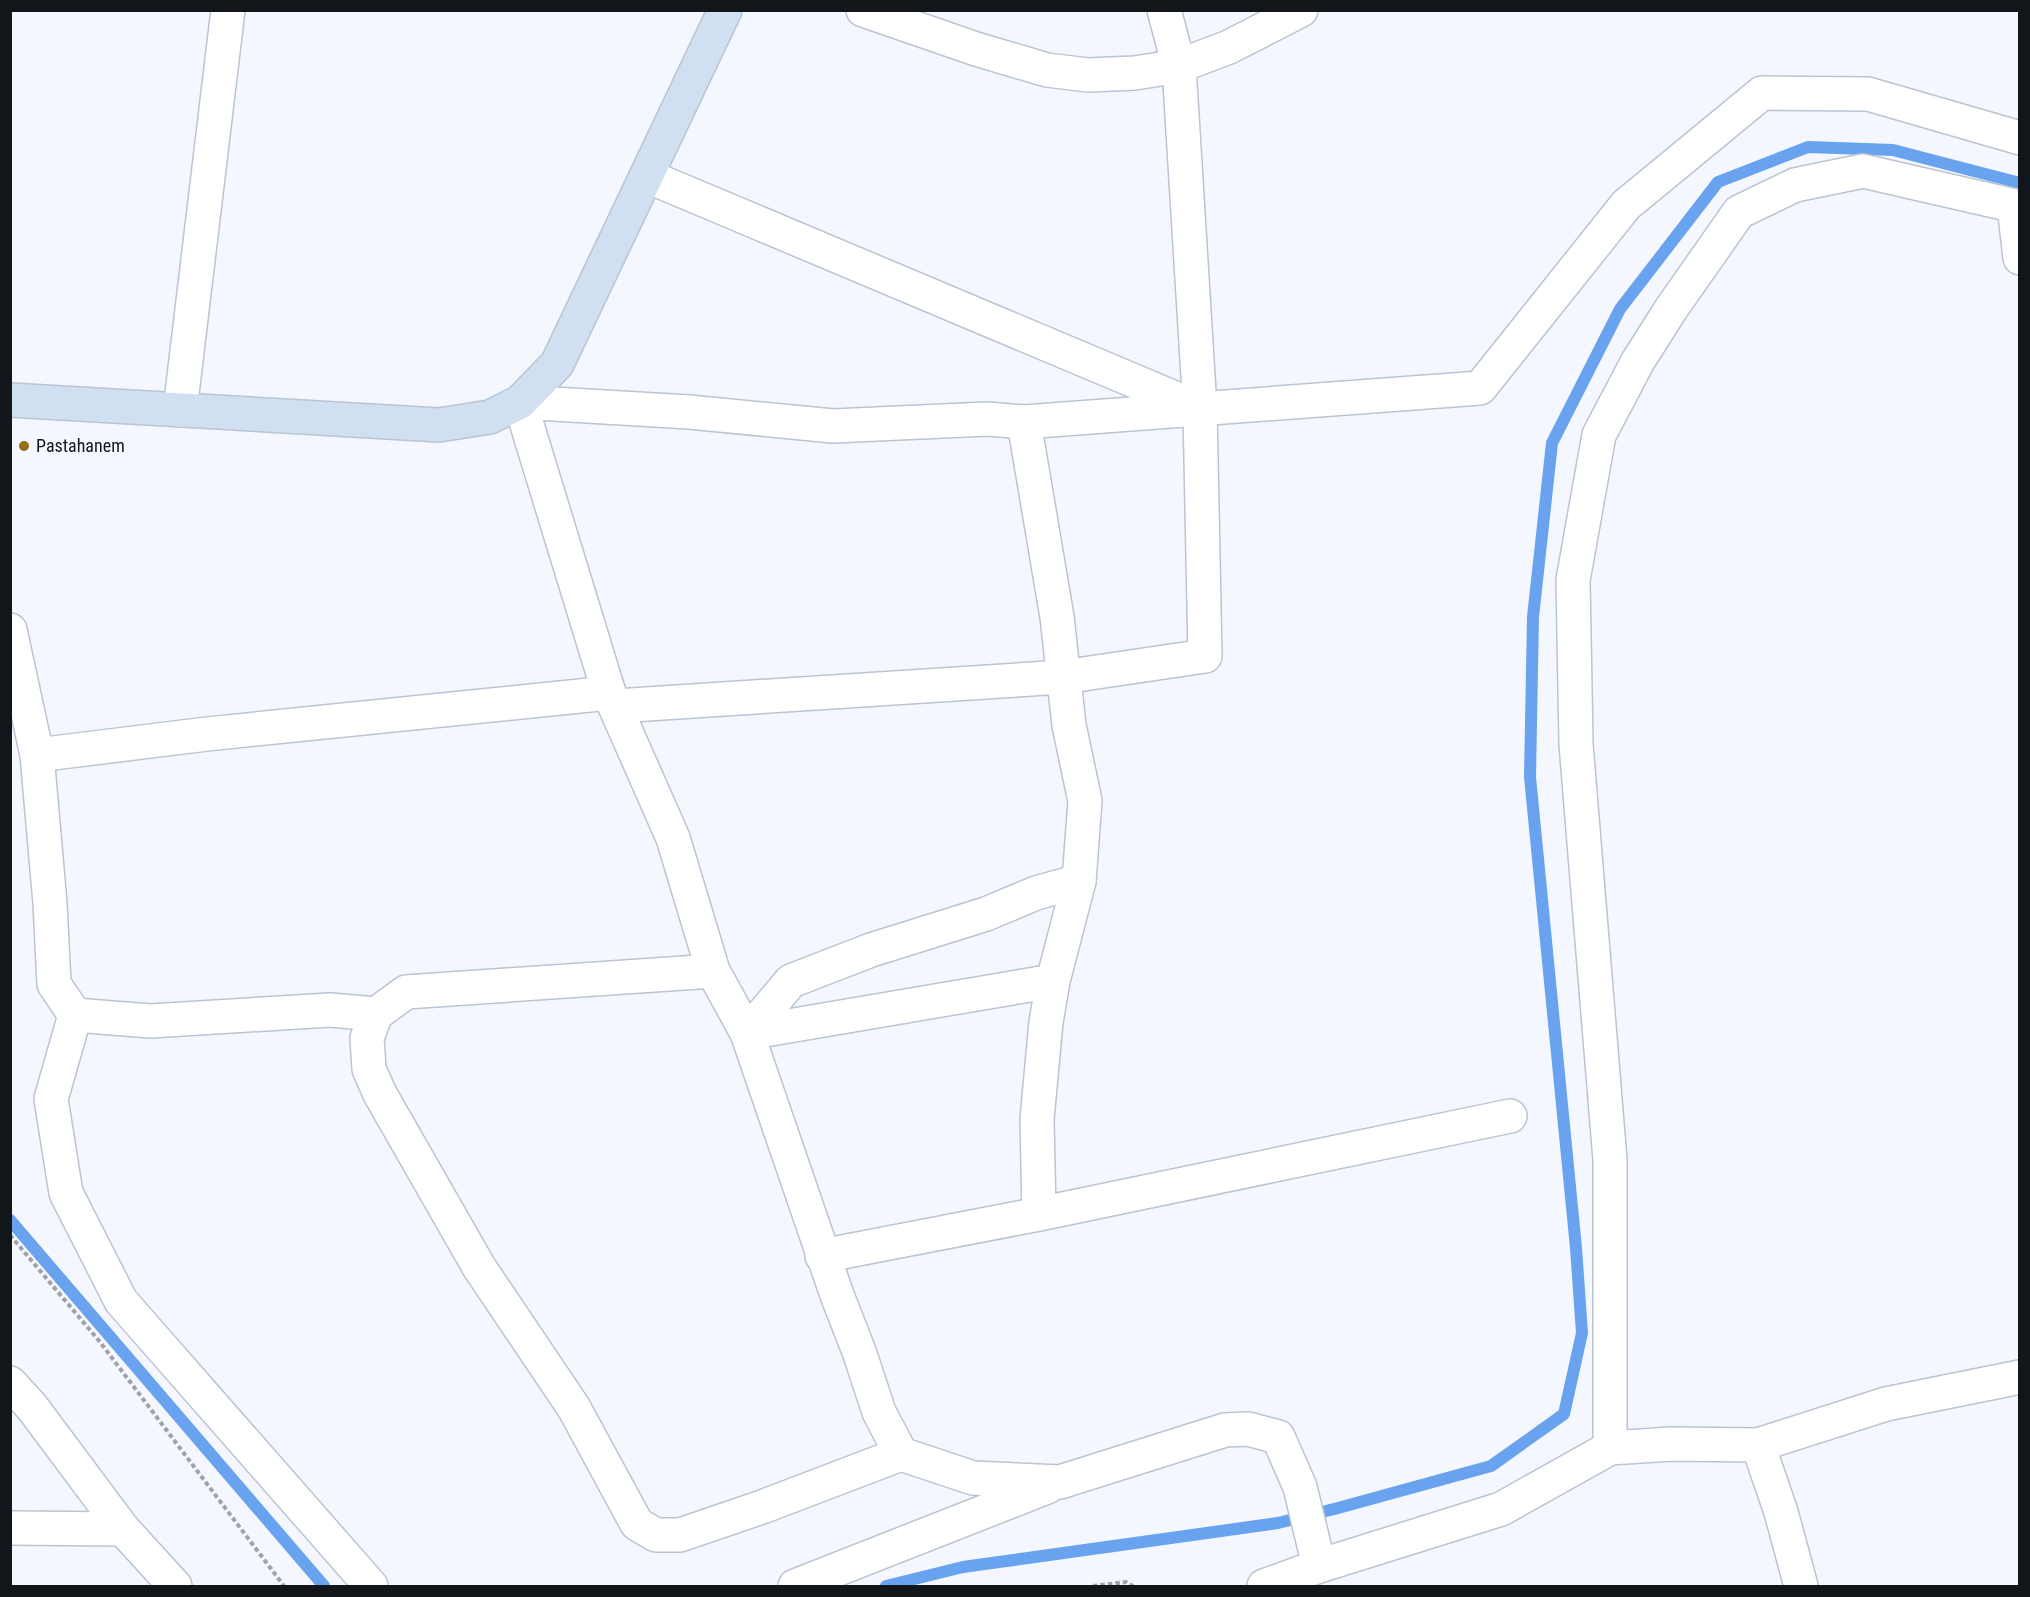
<svg xmlns="http://www.w3.org/2000/svg" width="2030" height="1597" viewBox="0 0 2030 1597" font-family="'Roboto Condensed',sans-serif">
<style>
.lines{fill:none;stroke-linecap:round;stroke-linejoin:round}
.stream{stroke:#69a2ef;stroke-width:12}
.street-casing{stroke:#bac4d2;stroke-width:36}
.secondary-casing{stroke:#bac4d2;stroke-width:36}
.path{stroke:#9fa3a8;stroke-width:4;stroke-dasharray:4.5 3;stroke-linecap:butt}
.street{stroke:#fff;stroke-width:33}
.secondary{stroke:#d0dff1;stroke-width:33}
.poi-dot{fill:#996c1b;stroke:#f4f8fe;stroke-width:2}
.labels{text-anchor:middle;stroke-width:6;stroke-linejoin:round;paint-order:stroke}
.poi-label{font-size:18px;fill:#12151a;stroke:#f4f8fe;text-anchor:start}
</style>
<rect width="100%" height="100%" fill="#f4f8fe"/>
<g class="lines">
<g class="stream">
<path d="M 10,1220 L 324,1586"/>
<path d="M 886,1586 L 963,1567 L 1278,1523 L 1338,1508 L 1491,1466 L 1564,1414 L 1582,1333 L 1576,1248 L 1530,777 L 1533,617 L 1552,443 L 1620,309 L 1718,182 L 1808,147 L 1893,150 L 2020,183"/>
</g>
<g class="street-casing">
<g id="street">
<path d="M 863,10 L 976,49 L 1047,70 L 1088,75 L 1135,73 L 1179,66 L 1229,47 L 1301,10"/>
<path d="M 647,176 L 1196,407"/>
<path d="M 2014,206 L 2020,258"/>
<path d="M 180,410 L 228,10"/>
<path d="M 1024,422 L 1057,617 L 1069,725 L 1085,801 L 1079,881 L 1053,981 L 1046,1022 L 1037,1119 L 1039,1214"/>
<path d="M 10,630 L 37,755 L 50,903 L 54,984 L 75,1015 L 150,1021 L 330,1010 L 376,1014"/>
<path d="M 616,706 L 1063,677 L 1205,656 L 1200,409 L 1179,66 L 1164,10"/>
<path d="M 37,755 L 207,734 L 609,693"/>
<path d="M 713,971 L 406,992 L 376,1014 L 367,1038 L 369,1069 L 380,1094 L 479,1267 L 574,1408 L 637,1524 L 656,1535 L 680,1535 L 762,1507 L 901,1454"/>
<path d="M 75,1015 L 51,1099 L 66,1193 L 121,1301 L 371,1586"/>
<path d="M 747,1033 L 791,981 L 871,950 L 986,914 L 1036,893 L 1079,881"/>
<path d="M 747,1033 L 1053,981"/>
<path d="M 822,1256 L 1039,1214 L 1510,1116"/>
<path d="M 10,1383 L 32,1407 L 123,1529 L 175,1586"/>
<path d="M 1758,1445 L 1781,1512 L 1801,1586"/>
<path d="M 1610,1448 L 1610,1160 L 1576,744 L 1573,580 L 1599,435 L 1638,361 L 1671,309 L 1739,212 L 1795,185 L 1863,171 L 2020,207"/>
<path d="M 10,1528 L 123,1529"/>
<path d="M 1319,1566 L 1300,1487 L 1278,1437 L 1248,1429 L 1225,1430 L 1060,1482 L 973,1478 L 901,1454 L 879,1412 L 860,1354 L 837,1295 L 747,1033 L 713,971 L 673,838 L 609,693 L 520,402 L 689,412 L 833,426 L 987,419 L 1024,422 L 1480,388 L 1626,205 L 1762,93 L 1868,94 L 2020,138"/>
<path d="M 795,1586 L 1047,1487"/>
<path d="M 1264,1586 L 1319,1566 L 1501,1509 L 1610,1448 L 1671,1444 L 1758,1445 L 1886,1404 L 2020,1377"/>
</g>
</g>
<g class="secondary-casing">
<path id="secondary" d="M 10,400 L 439,425 L 490,417 L 520,402 L 557,364 L 725,10"/>
</g>
<g class="path">
<path d="M 10,1235 L 100,1342 L 284,1586"/>
<path d="M 1093,1586 L 1126,1582 L 1133,1586"/>
</g>
<use href="#street" class="street"/>
<use href="#secondary" class="secondary"/>
</g>
<circle class="poi-dot" cx="24" cy="446" r="6"/>
<g class="labels">
<g class="poi-label">
<text x="36" y="452">Pastahanem</text>
</g>
</g>
<rect width="2030" height="1597" fill="none" stroke="#12151a" stroke-width="24"/>
</svg>
